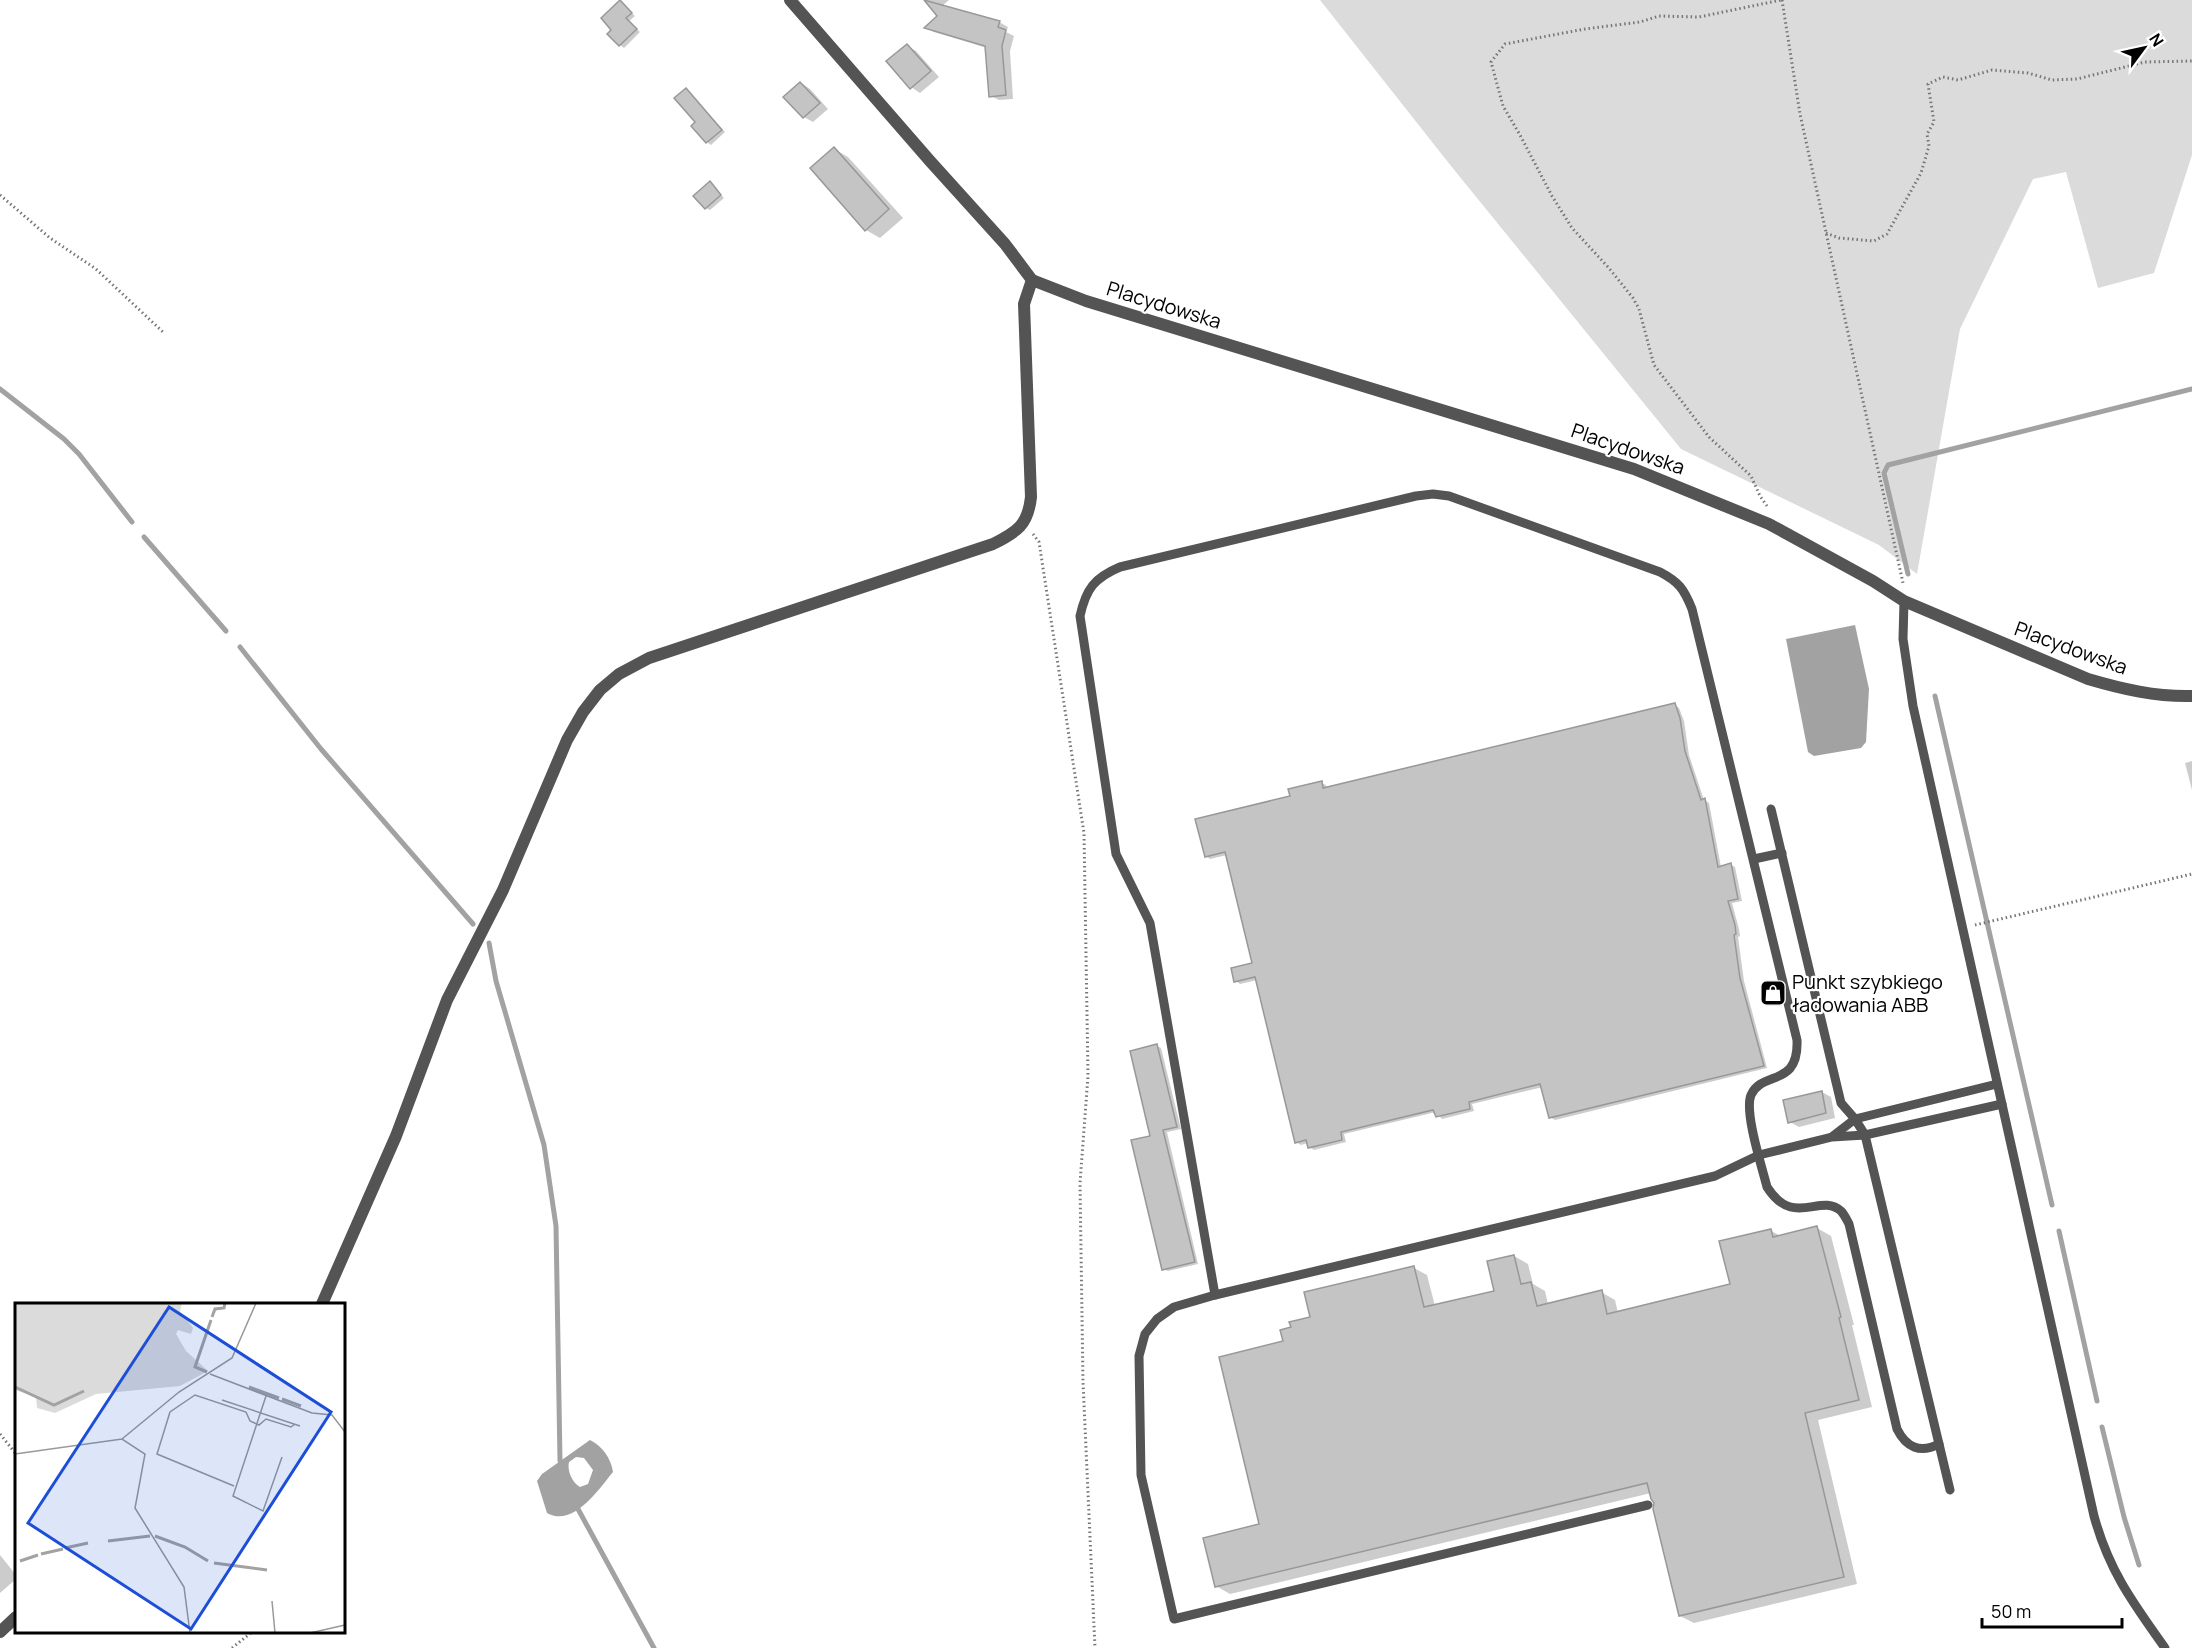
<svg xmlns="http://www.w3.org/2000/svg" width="2192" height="1648" viewBox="0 0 2192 1648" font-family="Manrope,sans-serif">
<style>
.green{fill:#dbdbdb}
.water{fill:#a2a2a2;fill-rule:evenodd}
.shadow{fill:#0003}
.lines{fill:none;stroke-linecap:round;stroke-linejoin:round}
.stream{stroke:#a2a2a2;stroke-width:5}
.building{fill:#c4c4c4;stroke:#989898;stroke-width:1.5}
.path{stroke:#767676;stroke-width:3;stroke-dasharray:1.5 3;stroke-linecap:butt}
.service{stroke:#545454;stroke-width:9}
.minor{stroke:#545454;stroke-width:12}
.labels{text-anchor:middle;stroke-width:4.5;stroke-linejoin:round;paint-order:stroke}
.street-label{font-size:20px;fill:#000;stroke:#fff}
.poi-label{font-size:20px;fill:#000;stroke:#fff;text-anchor:start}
.inset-river{fill:none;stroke:#a2a2a2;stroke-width:3}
.inset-road{fill:none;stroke:#999;stroke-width:1.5}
.view{fill:#1d4ed8;fill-opacity:0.15;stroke:#1d4ed8;stroke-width:3}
.inset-edge{fill:none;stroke:#000;stroke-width:3}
</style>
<rect width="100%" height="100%" fill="#fff"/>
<path class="green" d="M 1320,0 L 2192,0 L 2192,155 L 2154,273 L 2098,288 L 2066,172 L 2033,179 L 1960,329 L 1917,574 L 1879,545 L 1681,449 L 1451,166 Z"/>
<g class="water">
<path d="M 1855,625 L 1869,689 L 1866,742 L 1861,748 L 1814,756 L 1808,752 L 1786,639 Z"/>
<path d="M 590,1440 C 602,1446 611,1458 613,1472 C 599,1489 573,1528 547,1513 L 537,1481 L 542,1474 ZM 576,1457 L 584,1458 L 593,1470 L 588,1484 L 580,1487 C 572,1482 567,1471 569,1462 Z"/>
</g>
<g class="shadow">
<path d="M 926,0 L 949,0 L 942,6 L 999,22 L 1008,27 L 1006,32 L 1014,36 L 1010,51 L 1013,99 L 999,100 L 991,96 L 987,48 L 934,32 L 926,28 L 939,16 Z"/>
<path d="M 620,2 L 635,16 L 629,21 L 640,32 L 624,48 L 620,45 L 613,30 Z"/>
<path d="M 907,46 L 916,51 L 939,77 L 920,93 L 911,87 Z"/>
<path d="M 801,83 L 810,89 L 828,109 L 813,122 L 804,117 L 785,97 Z"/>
<path d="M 686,90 L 725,132 L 711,145 L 707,142 L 697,122 Z"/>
<path d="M 834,149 L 848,157 L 903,218 L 880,238 L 866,230 Z"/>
<path d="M 710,183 L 724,198 L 710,210 L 706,208 Z"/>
<path d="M 1675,705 L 1679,708 L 1684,721 L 1689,755 L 1704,800 L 1709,803 L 1721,867 L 1731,865 L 1735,867 L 1742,901 L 1732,903 L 1739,929 L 1740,936 L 1738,937 L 1744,981 L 1767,1068 L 1555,1120 L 1550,1117 L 1543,1087 L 1472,1104 L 1474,1111 L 1442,1119 L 1436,1112 L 1344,1134 L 1346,1142 L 1314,1150 L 1309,1147 L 1308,1143 L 1301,1145 L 1296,1142 L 1257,980 L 1240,984 L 1236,981 L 1253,964 L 1227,855 L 1210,859 L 1206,856 L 1292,797 L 1321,783 L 1326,785 L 1327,789 Z"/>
<path d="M 2192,761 L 2192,790 L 2185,763 Z"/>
<path d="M 1157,1046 L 1161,1048 L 1181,1129 L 1167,1132 L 1198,1264 L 1168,1271 L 1163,1269 L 1152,1137 Z"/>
<path d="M 1822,1092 L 1831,1097 L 1835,1118 L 1799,1127 L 1790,1122 Z"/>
<path d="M 1817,1228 L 1831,1236 L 1854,1325 L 1852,1325 L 1872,1407 L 1818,1420 L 1857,1584 L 1694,1623 L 1680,1616 L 1656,1502 L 1651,1493 L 1230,1594 L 1216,1586 L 1261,1526 L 1285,1342 L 1293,1328 L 1414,1268 L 1427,1275 L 1435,1306 L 1496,1292 L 1514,1256 L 1528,1264 L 1533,1284 L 1545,1291 L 1548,1304 L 1601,1292 L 1615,1300 L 1618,1313 L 1731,1286 L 1771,1231 L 1781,1236 Z"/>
<path d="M 0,1555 L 16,1575 L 16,1579 L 0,1593 Z"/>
</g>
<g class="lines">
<g class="stream">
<path d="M 0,389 L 64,439 L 79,454 L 132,522"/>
<path d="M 144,537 L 226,631"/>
<path d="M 1908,574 L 1884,473 L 1888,465 L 2192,389"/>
<path d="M 240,647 L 321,749 L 473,924"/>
<path d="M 1935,696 L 2052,1205"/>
<path d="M 489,943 L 496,981 L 544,1145 L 556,1226 L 560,1461"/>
<path d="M 2059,1231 L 2097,1401"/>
<path d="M 2102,1427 L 2124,1517 L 2139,1565"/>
<path d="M 578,1509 L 654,1648"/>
</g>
</g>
<g class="building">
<path d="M 620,0 L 632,13 L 626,18 L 637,29 L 619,46 L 607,34 L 611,30 L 601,18 Z"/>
<path d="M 924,0 L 1000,21 L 998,27 L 1006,30 L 1002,46 L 1006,95 L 989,97 L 985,46 L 924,28 L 937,16 Z"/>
<path d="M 907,44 L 931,71 L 910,89 L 886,61 Z"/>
<path d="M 800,82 L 820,103 L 803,118 L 783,97 Z"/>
<path d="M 686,88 L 722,130 L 706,143 L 691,126 L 695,122 L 674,98 Z"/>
<path d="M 834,147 L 889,209 L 865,231 L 810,168 Z"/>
<path d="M 710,181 L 721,195 L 705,209 L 693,196 Z"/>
<path d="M 1675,703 L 1680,718 L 1685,751 L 1701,800 L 1705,798 L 1718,867 L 1731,863 L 1738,899 L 1728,901 L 1735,925 L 1736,934 L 1734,935 L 1740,978 L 1764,1066 L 1549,1118 L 1540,1084 L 1469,1102 L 1470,1109 L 1436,1117 L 1433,1110 L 1341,1132 L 1342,1140 L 1308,1148 L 1306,1140 L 1295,1143 L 1255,977 L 1234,982 L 1231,968 L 1252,963 L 1225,852 L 1205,857 L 1195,819 L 1290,796 L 1288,789 L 1322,781 L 1323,788 Z"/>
<path d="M 1157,1044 L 1177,1127 L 1163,1130 L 1195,1262 L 1162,1270 L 1131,1140 L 1150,1136 L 1130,1051 Z"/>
<path d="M 1822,1091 L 1826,1113 L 1788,1123 L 1783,1100 Z"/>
<path d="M 1817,1226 L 1841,1317 L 1839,1318 L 1859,1400 L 1805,1413 L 1844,1577 L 1679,1616 L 1653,1509 L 1654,1503 L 1651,1499 L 1647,1483 L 1215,1587 L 1203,1538 L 1259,1524 L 1219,1357 L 1283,1341 L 1280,1330 L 1291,1327 L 1289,1322 L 1310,1317 L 1304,1292 L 1414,1266 L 1424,1307 L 1494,1291 L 1487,1261 L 1514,1255 L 1521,1284 L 1531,1282 L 1537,1306 L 1602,1290 L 1607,1314 L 1730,1284 L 1719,1241 L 1771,1229 L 1773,1237 Z"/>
</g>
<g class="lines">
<g class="path">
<path d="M 1782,0 L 1800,114 L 1903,583"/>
<path d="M 0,195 L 50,238 L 96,269 L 164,333"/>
<path d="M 1826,233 L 1839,238 L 1874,241 L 1887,234 L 1921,173 L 1929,146 L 1927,134 L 1934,122 L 1928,84 L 1943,77 L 1958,80 L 1992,70 L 2028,73 L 2052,80 L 2077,79 L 2145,62 L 2192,61"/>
<path d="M 1767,506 L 1760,496 L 1751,476 L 1709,437 L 1654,365 L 1639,309 L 1633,298 L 1608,267 L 1572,228 L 1552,196 L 1520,135 L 1503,106 L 1491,62 L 1505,44 L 1585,29 L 1640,22 L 1659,16 L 1699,17 L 1781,0"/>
<path d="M 1033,534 L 1039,542 L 1084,833 L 1088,1076 L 1080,1183 L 1083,1382 L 1095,1648"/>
<path d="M 1975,925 L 2192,874"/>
<path d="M 0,1434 L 16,1454"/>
<path d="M 232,1648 L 252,1632"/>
</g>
<g class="service">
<path d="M 1904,601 L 1903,639 L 1913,706 L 2094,1516 C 2109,1571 2133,1603 2165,1648"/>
<path d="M 1771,809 L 1841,1103 L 1855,1119 L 1865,1135 L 1950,1490"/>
<path d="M 1754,859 L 1782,853"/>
<path d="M 1833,1136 L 1855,1119 L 1997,1084"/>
<path d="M 1215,1295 L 1150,923 L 1116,854 L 1080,616 C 1086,589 1094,578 1120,567 L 1416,496 L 1433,494 L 1449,496 L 1660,572 C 1679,582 1684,589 1692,609 L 1797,1040 C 1799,1088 1762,1070 1751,1095 C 1744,1112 1762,1167 1767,1187 C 1794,1229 1820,1192 1841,1211 C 1844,1214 1847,1220 1849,1224 L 1897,1429 C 1906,1447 1920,1454 1939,1444"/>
<path d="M 1648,1505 L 1174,1619 L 1141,1475 L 1139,1356 L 1145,1334 L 1157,1319 L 1174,1307 L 1215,1295 L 1715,1176 L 1759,1155 L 1832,1137 L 1865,1135 L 2002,1104"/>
</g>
<g class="minor">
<path d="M 790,0 L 930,161 L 1005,244 L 1032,280"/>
<path d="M 1032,280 L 1086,301 L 1634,469 L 1769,524 L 1873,581 L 1904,601 L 2088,679 C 2122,689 2156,697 2192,696"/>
<path d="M 322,1304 L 396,1136 L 447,1000 L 503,890 L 567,740 L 583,712 L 600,690 L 619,674 L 649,658 L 993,544 C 1017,532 1028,525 1031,497 L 1024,304 L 1032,280"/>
<path d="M 0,1632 L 16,1617"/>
</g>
</g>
<defs>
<g id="shop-square" transform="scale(1.35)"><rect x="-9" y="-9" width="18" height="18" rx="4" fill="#000" stroke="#fff"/><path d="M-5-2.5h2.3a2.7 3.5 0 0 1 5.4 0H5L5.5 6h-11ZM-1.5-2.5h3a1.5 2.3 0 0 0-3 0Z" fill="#fff"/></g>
</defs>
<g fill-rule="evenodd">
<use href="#shop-square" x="1773" y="993"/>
</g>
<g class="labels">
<g class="street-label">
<text transform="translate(1164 305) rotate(17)" y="7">Placydowska</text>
<text transform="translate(1628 449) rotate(19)" y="7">Placydowska</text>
<text transform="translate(2071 648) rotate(20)" y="7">Placydowska</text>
</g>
<g class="poi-label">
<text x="1792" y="989">Punkt szybkiego<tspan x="1792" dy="23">ładowania ABB</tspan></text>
</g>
</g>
<g transform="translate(15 1303)">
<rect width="330" height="330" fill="#fff"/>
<path d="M 0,0 L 167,0 L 165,8 L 178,25 L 176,31 L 163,27 L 161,31 L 171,48 L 193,68 L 165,83 L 81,91 L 40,110 L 22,105 L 21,94 L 0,87 Z" fill="#dbdbdb"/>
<path class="inset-river" d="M 197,14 L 200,6 L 209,5 L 210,0M 192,69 L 180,64 L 196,17M 0,84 L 39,102 L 69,88M 234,84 L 264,95M 267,96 L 286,103M 140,233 L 170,244 L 193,258M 93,238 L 135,233M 50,245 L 73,240M 26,251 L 48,246M 5,258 L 23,252M 199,260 L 252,267"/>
<path class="inset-road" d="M 195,71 L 297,110 L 317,112 L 330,129M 251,93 L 218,193 L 248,208 L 267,154M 207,97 L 285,123M 107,136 L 164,89 L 217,55 L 241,0M 0,151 L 107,136 L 130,151 L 120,205 L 169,284 L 175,330M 219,183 L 142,151 L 155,109 L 180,92 L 231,109 L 235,118 L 244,122 L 251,116 L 276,124 L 280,121M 257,298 L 260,330M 295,330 L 330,322"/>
<path class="view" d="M 154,4 L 316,109 L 176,326 L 13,220 Z"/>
<rect width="330" height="330" class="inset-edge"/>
</g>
<g transform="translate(2144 48) rotate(57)" stroke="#ffffff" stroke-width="4.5" paint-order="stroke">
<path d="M0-4.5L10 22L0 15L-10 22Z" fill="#000000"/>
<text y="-9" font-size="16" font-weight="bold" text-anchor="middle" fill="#000000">N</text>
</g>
<path d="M1982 1618v9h140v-9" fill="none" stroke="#000000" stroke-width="3"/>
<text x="1991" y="1618" font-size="18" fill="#000000" stroke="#ffffff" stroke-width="4.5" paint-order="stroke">50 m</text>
</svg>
